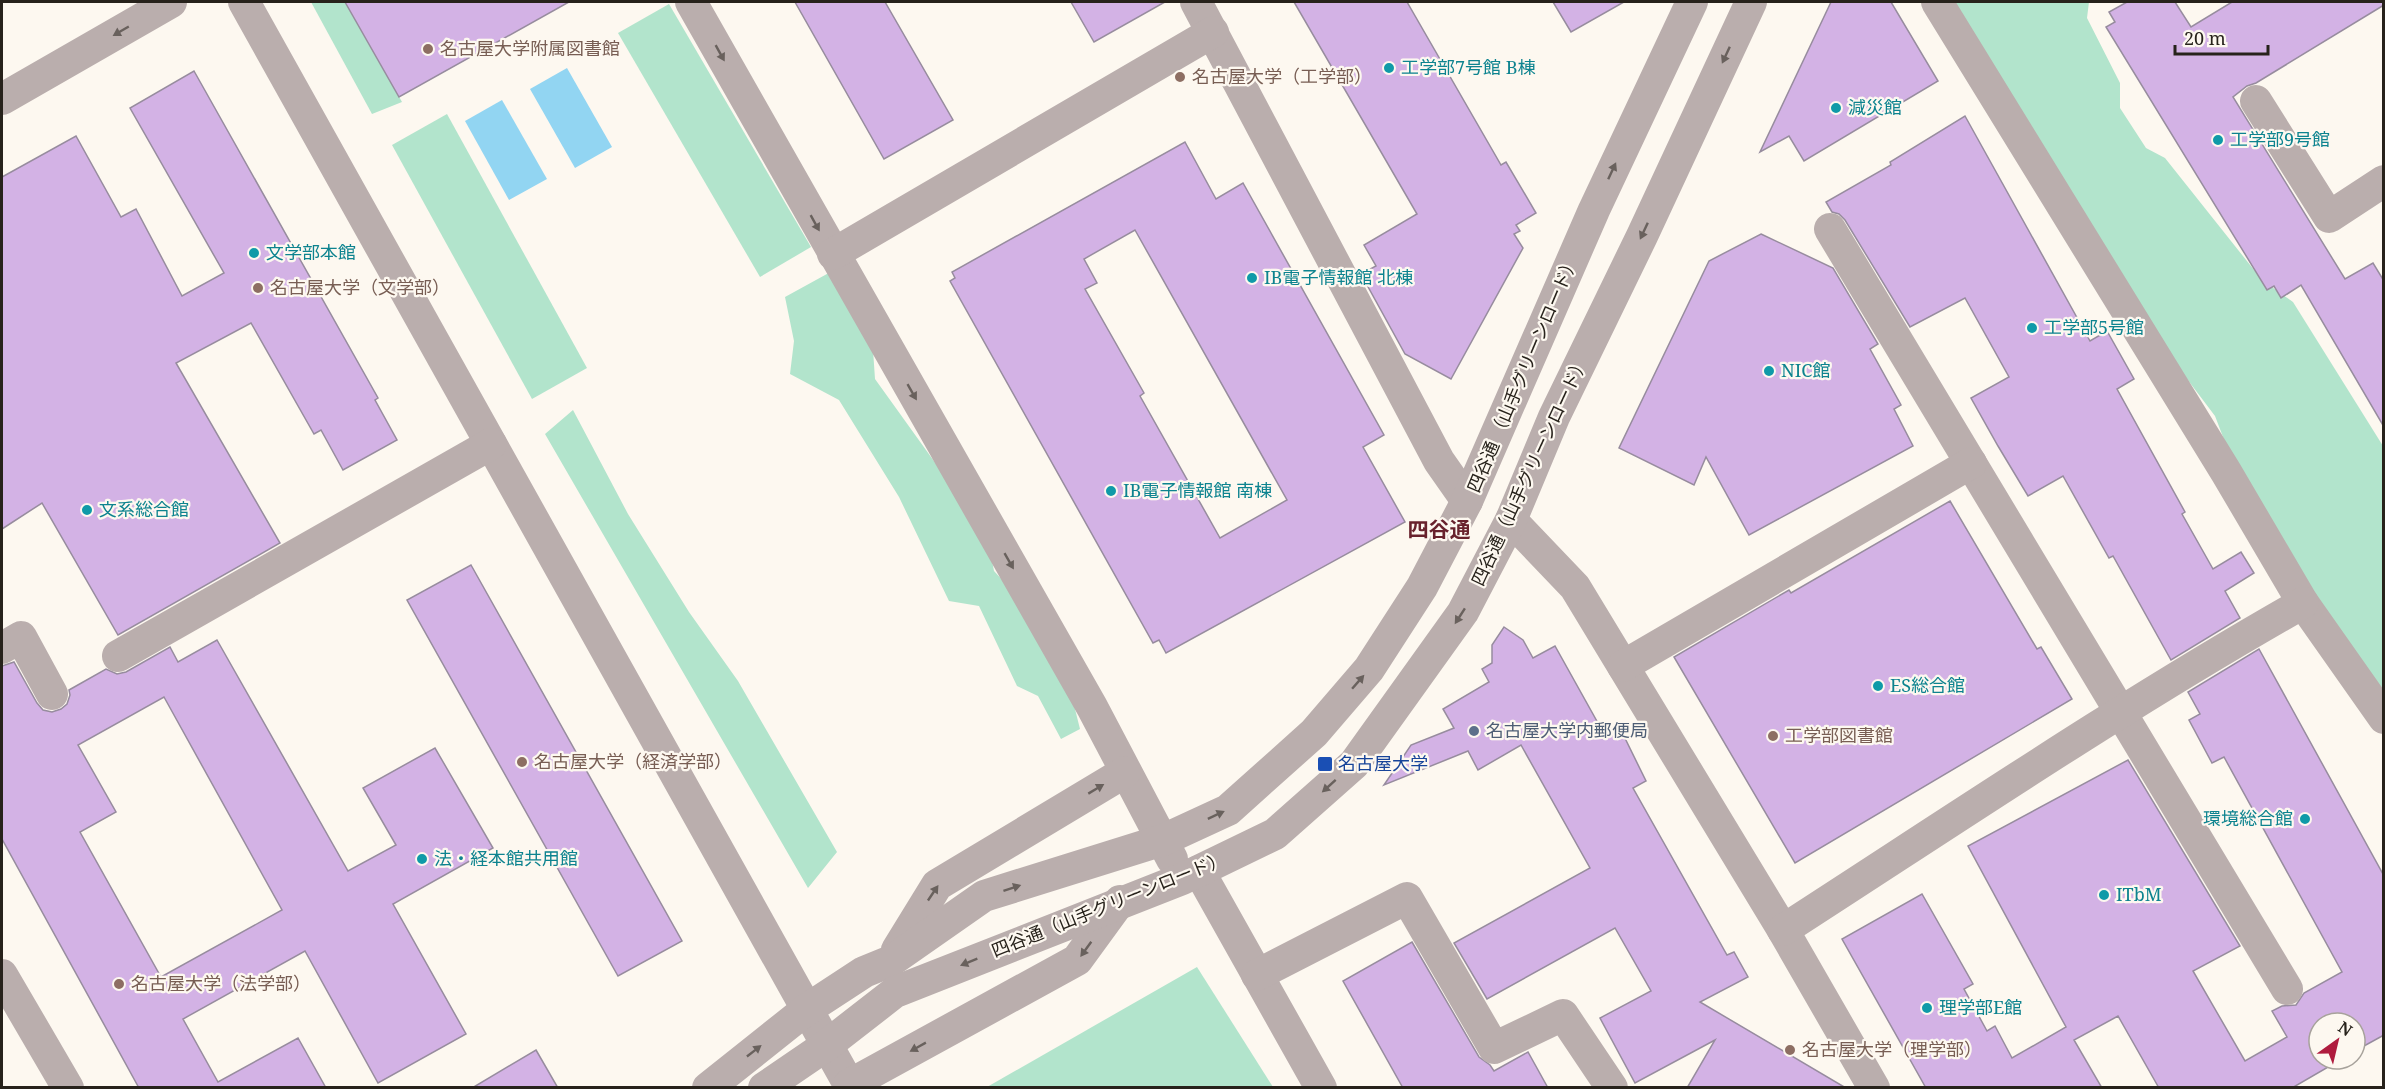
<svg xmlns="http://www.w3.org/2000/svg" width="2385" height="1089" viewBox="0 0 2385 1089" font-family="'Noto Serif','Noto Sans JP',serif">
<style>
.green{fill:#b2e4cc}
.water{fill:#92d5f2}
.building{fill:#d3b2e5;stroke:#978c9e;stroke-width:1.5;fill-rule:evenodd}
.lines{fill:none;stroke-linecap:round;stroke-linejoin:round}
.minor{stroke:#baaead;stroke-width:32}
.oneway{fill:#69615d}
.education-dot{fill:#8d6e63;stroke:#fdf8f0;stroke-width:2}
.culture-dot{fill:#0f9aa8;stroke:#fdf8f0;stroke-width:2}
.service-dot{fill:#5c6f8a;stroke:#fdf8f0;stroke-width:2}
.transit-dot{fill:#1a4fb4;stroke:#fdf8f0;stroke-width:2}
.labels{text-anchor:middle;stroke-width:4.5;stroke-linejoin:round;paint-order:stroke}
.education-label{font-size:18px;fill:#785e54;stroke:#fdf8f0;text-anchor:start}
.culture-label{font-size:18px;fill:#0d838f;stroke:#fdf8f0;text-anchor:start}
.street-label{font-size:18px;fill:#27221b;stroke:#fdf8f0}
.service-label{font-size:18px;fill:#4e5e75;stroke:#fdf8f0;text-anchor:start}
.transit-label{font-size:18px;fill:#164399;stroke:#fdf8f0;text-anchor:start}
.quarter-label{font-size:21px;font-weight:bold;fill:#68222d;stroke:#fdf8f0}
</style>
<rect width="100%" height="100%" fill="#fdf8f0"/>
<g class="green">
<path d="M 311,2 L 345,2 L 402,102 L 372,114 Z"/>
<path d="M 1947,2 L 2089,2 L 2087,18 L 2120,83 L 2120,108 L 2146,148 L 2165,158 L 2262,280 L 2293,302 L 2383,446 L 2383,704 L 2233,463 L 2215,416 L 2175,363 Z"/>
<path d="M 669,4 L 811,247 L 760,277 L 618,33 Z"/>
<path d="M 447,114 L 587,368 L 532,399 L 392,145 Z"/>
<path d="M 836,269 L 872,335 L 875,379 L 987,535 L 994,571 L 1028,608 L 1068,681 L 1080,729 L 1061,739 L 1038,696 L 1017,686 L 979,606 L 949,601 L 899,497 L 839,400 L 790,374 L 794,341 L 785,297 Z"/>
<path d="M 573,410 L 628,514 L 689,612 L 738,681 L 837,852 L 808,888 L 545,434 Z"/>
<path d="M 1197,967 L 1273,1087 L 987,1087 Z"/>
</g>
<g class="water">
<path d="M 567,68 L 612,147 L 575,168 L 530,89 Z"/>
<path d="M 502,100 L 547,179 L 509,200 L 465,121 Z"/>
</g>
<g class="building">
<path d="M 345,2 L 569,2 L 399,97 Z"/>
<path d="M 795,2 L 885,2 L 953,120 L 884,159 Z"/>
<path d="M 1071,2 L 1165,2 L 1094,42 Z"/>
<path d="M 1294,2 L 1407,2 L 1501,165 L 1506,162 L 1536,213 L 1516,225 L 1520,231 L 1514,234 L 1523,248 L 1451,379 L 1405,354 L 1361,274 L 1376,266 L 1364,245 L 1417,214 Z"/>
<path d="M 1553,2 L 1624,2 L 1571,32 Z"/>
<path d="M 1831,2 L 1891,2 L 1938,81 L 1804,161 L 1789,136 L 1760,152 Z"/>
<path d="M 2127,2 L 2175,2 L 2191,27 L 2232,2 L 2384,2 L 2384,5 L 2256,83 L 2247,86 L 2233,97 L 2345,279 L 2373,263 L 2384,281 L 2384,427 L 2301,285 L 2281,298 L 2274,286 L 2267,290 L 2106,27 L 2115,22 L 2109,12 Z"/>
<path d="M 194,71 L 378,398 L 375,400 L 397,440 L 343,470 L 321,430 L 314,434 L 251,323 L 176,363 L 280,543 L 118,635 L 42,503 L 2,529 L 2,177 L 76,136 L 121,217 L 136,209 L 182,296 L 224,273 L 130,108 Z"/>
<path d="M 1965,116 L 2090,341 L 2107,331 L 2134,379 L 2117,389 L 2185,512 L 2182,514 L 2213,569 L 2241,552 L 2254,573 L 2225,591 L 2240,618 L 2171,660 L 2113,556 L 2109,558 L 2063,476 L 2028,496 L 1998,446 L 1971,398 L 2009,377 L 1965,298 L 1910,327 L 1845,220 L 1839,214 L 1832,212 L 1826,202 L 1891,165 L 1890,162 Z"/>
<path d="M 1185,142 L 1216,199 L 1243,183 L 1384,435 L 1363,447 L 1405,522 L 1166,653 L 1159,640 L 1153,643 L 950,281 L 955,278 L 952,272 ZM 1135,230 L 1287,500 L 1220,538 L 1140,396 L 1144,393 L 1085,289 L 1097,283 L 1084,259 Z"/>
<path d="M 1761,234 L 1833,268 L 1878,344 L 1870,349 L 1901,405 L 1894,409 L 1913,446 L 1749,535 L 1706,457 L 1694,485 L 1619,448 L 1709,261 Z"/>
<path d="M 1950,501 L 2037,649 L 2041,647 L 2072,699 L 1795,863 L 1674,657 L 1789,590 L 1791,593 Z"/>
<path d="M 471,565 L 682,941 L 618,976 L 407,600 Z"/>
<path d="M 1504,627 L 1523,640 L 1533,658 L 1555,646 L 1603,732 L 1618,724 L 1646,781 L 1633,788 L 1727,955 L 1734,952 L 1748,977 L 1700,1002 L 1846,1088 L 1687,1088 L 1715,1040 L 1635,1083 L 1600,1018 L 1651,991 L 1615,928 L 1487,999 L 1454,943 L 1590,868 L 1521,745 L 1478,770 L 1468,751 L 1384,785 L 1411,745 L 1454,728 L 1443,709 L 1489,682 L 1482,669 L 1492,663 L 1492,645 Z"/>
<path d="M 217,640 L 348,871 L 396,845 L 363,788 L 435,748 L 493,848 L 393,904 L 466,1034 L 378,1083 L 305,951 L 183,1019 L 218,1082 L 298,1038 L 326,1088 L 139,1088 L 2,839 L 2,666 L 14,662 L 37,703 L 43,710 L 52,712 L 61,709 L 67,704 L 70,695 L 69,690 L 106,669 L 117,674 L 126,672 L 170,647 L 178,662 ZM 164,697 L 282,910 L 161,977 L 80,832 L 116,812 L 78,745 Z"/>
<path d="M 2259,649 L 2384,876 L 2384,1035 L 2355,1051 L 2355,1023 L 2319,1023 L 2319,1059 L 2342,1059 L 2292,1088 L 2159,1088 L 2118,1016 L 2074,1040 L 2102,1088 L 1926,1088 L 1842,939 L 1922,894 L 1973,984 L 1964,989 L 1987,1031 L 1995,1026 L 2012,1058 L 2066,1027 L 1968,846 L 2128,760 L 2240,946 L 2193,971 L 2245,1061 L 2287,1037 L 2272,1011 L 2282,1006 L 2296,1005 L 2304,993 L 2342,972 L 2224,757 L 2212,763 L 2189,720 L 2200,714 L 2188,692 Z"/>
<path d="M 1412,942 L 1479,1057 L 1490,1065 L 1494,1071 L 1528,1052 L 1548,1088 L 1403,1088 L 1343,981 Z"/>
<path d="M 536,1050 L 558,1088 L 472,1088 Z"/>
</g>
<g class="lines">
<g class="minor">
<path d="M 244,2 L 851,1088"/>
<path d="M 691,2 L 1092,707 L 1172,859"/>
<path d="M 1196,2 L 1439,461 L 1467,501"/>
<path d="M 1937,2 L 2226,472 L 2303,603 L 2384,718"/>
<path d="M 2,99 L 171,2"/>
<path d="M 2256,101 L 2329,217 L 2384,181"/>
<path d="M 1830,229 L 2287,989"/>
<path d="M 833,254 L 1213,32"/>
<path d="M 1511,520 L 1575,587 L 1783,930 L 1874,1088"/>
<path d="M 2,648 L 21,637 L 52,694"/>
<path d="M 118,656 L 491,444"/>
<path d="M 1623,666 L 1971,463"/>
<path d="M 1199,871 L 1321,1088"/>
<path d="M 1783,930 C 1955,819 2125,704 2303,603"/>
<path d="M 897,950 L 937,885 L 1125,772"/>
<path d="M 2,975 L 68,1088"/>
<path d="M 1257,975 L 1407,898 L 1494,1048 L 1563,1015 L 1612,1088"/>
<path d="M 849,1085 L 1077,960 L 1120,901"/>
<path d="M 708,1088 L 806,1010 L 864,972 L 891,961 L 984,896 L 1163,840 L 1228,810 L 1314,733 L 1369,669 L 1422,587 L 1467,501 L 1594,210 L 1692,2"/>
<path d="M 764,1088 L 827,1045 L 895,992 L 1182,879 L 1275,834 L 1354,764 L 1463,612 L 1511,520 L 1554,417 L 1642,236 L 1751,2"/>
</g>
</g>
<defs><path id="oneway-solid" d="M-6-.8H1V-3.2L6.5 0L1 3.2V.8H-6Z" transform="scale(1.5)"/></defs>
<g class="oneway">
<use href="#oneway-solid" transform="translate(121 31) rotate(150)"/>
<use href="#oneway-solid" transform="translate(720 53) rotate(61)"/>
<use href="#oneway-solid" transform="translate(1726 55) rotate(115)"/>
<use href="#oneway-solid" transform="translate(1612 171) rotate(-65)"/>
<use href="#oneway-solid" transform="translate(815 223) rotate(61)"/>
<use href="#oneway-solid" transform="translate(1644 231) rotate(115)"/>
<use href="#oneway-solid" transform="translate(912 392) rotate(60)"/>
<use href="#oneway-solid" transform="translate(1009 561) rotate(60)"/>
<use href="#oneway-solid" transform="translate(1460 616) rotate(123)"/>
<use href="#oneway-solid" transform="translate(1358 682) rotate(-49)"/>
<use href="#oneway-solid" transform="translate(1329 786) rotate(138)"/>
<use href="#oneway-solid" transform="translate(1096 789) rotate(-31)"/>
<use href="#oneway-solid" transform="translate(1216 815) rotate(-25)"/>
<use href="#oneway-solid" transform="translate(1012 888) rotate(-18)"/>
<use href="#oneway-solid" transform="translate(933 893) rotate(-56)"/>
<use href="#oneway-solid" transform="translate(1086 949) rotate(126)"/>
<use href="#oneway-solid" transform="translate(969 962) rotate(158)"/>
<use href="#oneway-solid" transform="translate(918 1047) rotate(151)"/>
<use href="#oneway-solid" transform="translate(754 1051) rotate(-38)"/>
</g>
<g class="education-dot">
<circle cx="428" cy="49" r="6"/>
<circle cx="1180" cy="77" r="6"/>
<circle cx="258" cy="288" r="6"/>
<circle cx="1773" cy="736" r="6"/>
<circle cx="522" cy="762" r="6"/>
<circle cx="119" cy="984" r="6"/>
<circle cx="1790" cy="1050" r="6"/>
</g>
<g class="culture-dot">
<circle cx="1389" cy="68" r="6"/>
<circle cx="1836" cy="108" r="6"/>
<circle cx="2218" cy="140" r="6"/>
<circle cx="254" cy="253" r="6"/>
<circle cx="1252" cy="278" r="6"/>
<circle cx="2032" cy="328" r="6"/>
<circle cx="1769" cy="371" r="6"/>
<circle cx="1111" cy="491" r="6"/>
<circle cx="87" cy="510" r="6"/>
<circle cx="1878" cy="686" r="6"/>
<circle cx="2305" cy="819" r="6"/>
<circle cx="422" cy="859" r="6"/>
<circle cx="2104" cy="895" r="6"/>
<circle cx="1927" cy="1008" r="6"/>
</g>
<circle class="service-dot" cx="1474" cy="731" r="6"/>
<rect class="transit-dot" x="1317" y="756" width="16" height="16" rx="3"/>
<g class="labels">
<g class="education-label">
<text x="440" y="55">名古屋大学附属図書館</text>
<text x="1192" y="83">名古屋大学（工学部）</text>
<text x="270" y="294">名古屋大学（文学部）</text>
<text x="1785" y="742">工学部図書館</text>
<text x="534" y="768">名古屋大学（経済学部）</text>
<text x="131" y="990">名古屋大学（法学部）</text>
<text x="1802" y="1056">名古屋大学（理学部）</text>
</g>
<g class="culture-label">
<text x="1401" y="74">工学部7号館 B棟</text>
<text x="1848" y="114">減災館</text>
<text x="2230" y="146">工学部9号館</text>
<text x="266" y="259">文学部本館</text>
<text x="1264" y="284">IB電子情報館 北棟</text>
<text x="2044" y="334">工学部5号館</text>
<text x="1781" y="377">NIC館</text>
<text x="1123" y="497">IB電子情報館 南棟</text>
<text x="99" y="516">文系総合館</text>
<text x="1890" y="692">ES総合館</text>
<text x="2293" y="825" text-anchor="end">環境総合館</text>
<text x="434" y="865">法・経本館共用館</text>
<text x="2116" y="901">ITbM</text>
<text x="1939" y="1014">理学部E館</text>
</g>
<g class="street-label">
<text transform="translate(1523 374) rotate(-67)" y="6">四谷通 （山手グリーンロード）</text>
<text transform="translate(1530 471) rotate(-65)" y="6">四谷通（山手グリーンロード）</text>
<text transform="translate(1109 905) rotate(-22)" y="6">四谷通（山手グリーンロード）</text>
</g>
<g class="service-label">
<text x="1486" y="737">名古屋大学内郵便局</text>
</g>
<g class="transit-label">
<text x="1338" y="770">名古屋大学</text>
</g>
<g class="quarter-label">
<text x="1439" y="537">四谷通</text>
</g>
</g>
<rect width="2385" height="1089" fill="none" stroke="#27221b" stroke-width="6"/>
<g transform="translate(2337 1041) rotate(34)"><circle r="28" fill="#fdf8f0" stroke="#a7a29b" stroke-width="1.5"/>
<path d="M0-4.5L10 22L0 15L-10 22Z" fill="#af1b3e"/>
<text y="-9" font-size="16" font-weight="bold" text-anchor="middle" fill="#27221b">N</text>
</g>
<path d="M2175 45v9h93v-9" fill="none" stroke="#27221b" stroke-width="3"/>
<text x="2184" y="45" font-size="18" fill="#27221b" stroke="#fdf8f0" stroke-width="4.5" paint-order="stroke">20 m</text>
</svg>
